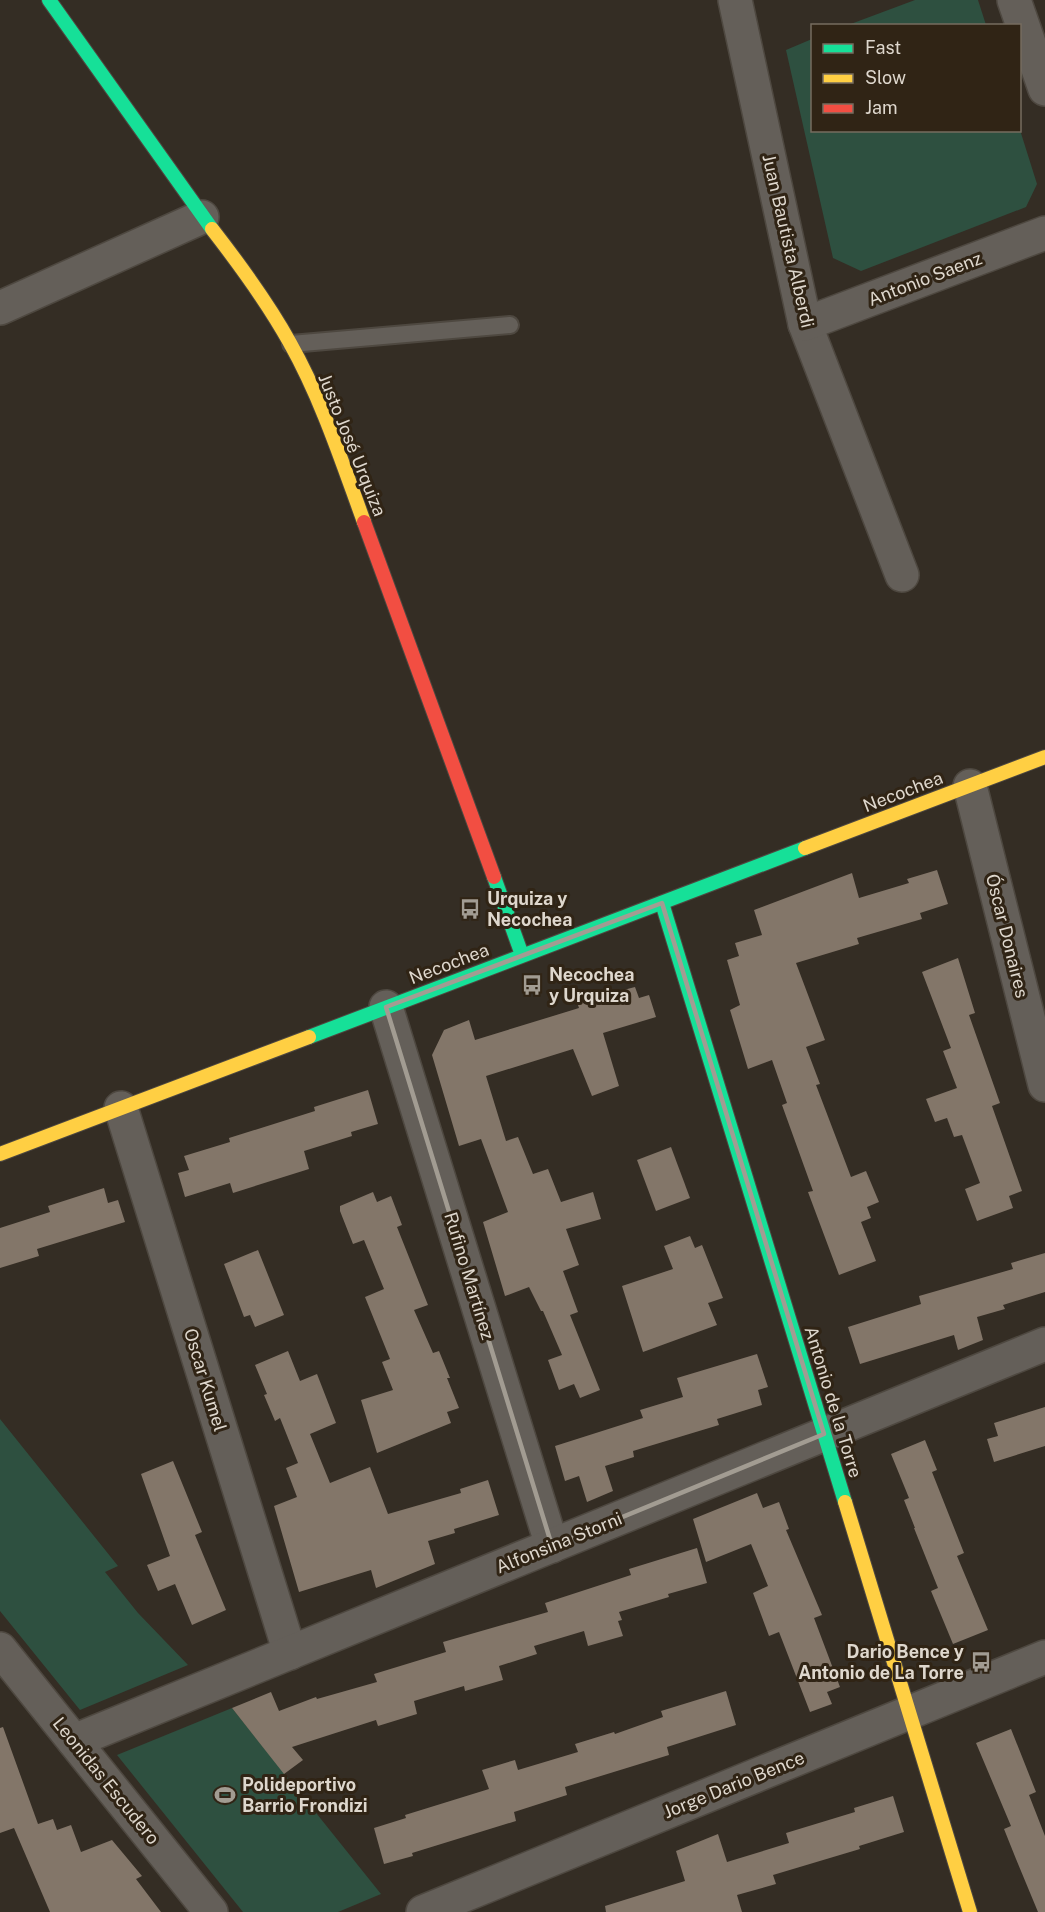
<svg xmlns="http://www.w3.org/2000/svg" width="1045" height="1912" viewBox="0 0 1045 1912" font-family="'Public Sans',sans-serif">
<style>
.green{fill:#2e5040}
.building{fill:#837669}
.lines{fill:none;stroke-linecap:round;stroke-linejoin:round}
.lane-casing{stroke:#4e4840;stroke-width:20}
.street-casing{stroke:#4e4840;stroke-width:36}
.fast-casing{stroke:#4e4840;stroke-width:16}
.slow-casing{stroke:#4e4840;stroke-width:16}
.jam-casing{stroke:#4e4840;stroke-width:16}
.lane{stroke:#645f59;stroke-width:16}
.street{stroke:#645f59;stroke-width:33}
.fast{stroke:#16e098;stroke-width:14}
.slow{stroke:#ffcf43;stroke-width:14}
.jam{stroke:#f24e42;stroke-width:14}
.marked{fill:none;stroke:#a29c92;stroke-width:4.5;stroke-linejoin:round}
.labels{text-anchor:middle;stroke-width:6;stroke-linejoin:round;paint-order:stroke}
.street-label{font-size:18px;fill:#ded7cd;stroke:#302415}
.poi-label{font-size:18px;font-weight:bold;fill:#ded7cd;stroke:#302415;text-anchor:start}
</style>
<rect width="100%" height="100%" fill="#342d24"/>
<g class="green">
<path d="M 915,0 L 978,0 L 986,25 L 848,25 Z"/>
<path d="M 812,39 L 812,130 L 1020,130 L 1037,184 L 1026,207 L 861,271 L 833,258 L 786,50 Z"/>
<path d="M 0,1419 L 118,1566 L 105,1572 L 138,1613 L 188,1665 L 80,1710 L 0,1611 Z"/>
<path d="M 232,1708 L 381,1894 L 338,1912 L 243,1912 L 117,1755 Z"/>
</g>
<g class="building">
<path d="M 937,870 L 948,904 L 920,913 L 922,919 L 857,938 L 859,944 L 796,963 L 825,1040 L 806,1047 L 820,1084 L 816,1085 L 851,1177 L 866,1171 L 879,1202 L 867,1207 L 871,1218 L 861,1222 L 876,1261 L 839,1275 L 808,1192 L 813,1191 L 782,1105 L 787,1103 L 772,1060 L 748,1069 L 730,1010 L 740,1005 L 727,960 L 739,956 L 735,943 L 762,935 L 754,910 L 852,873 L 859,898 L 909,883 L 907,879 Z"/>
<path d="M 958,958 L 975,1013 L 969,1015 L 1000,1103 L 992,1106 L 1022,1191 L 1009,1196 L 1013,1208 L 977,1221 L 965,1189 L 980,1183 L 962,1135 L 954,1137 L 947,1118 L 935,1122 L 926,1099 L 957,1088 L 943,1051 L 951,1048 L 922,972 Z"/>
<path d="M 635,987 L 639,998 L 649,995 L 656,1017 L 603,1033 L 619,1086 L 592,1096 L 573,1049 L 486,1076 L 506,1141 L 518,1137 L 533,1174 L 548,1169 L 561,1202 L 593,1192 L 601,1219 L 566,1229 L 579,1265 L 563,1271 L 578,1312 L 570,1315 L 600,1390 L 580,1398 L 574,1384 L 559,1390 L 548,1360 L 562,1355 L 543,1311 L 541,1311 L 529,1287 L 505,1296 L 483,1222 L 508,1212 L 481,1139 L 459,1146 L 432,1055 L 444,1030 L 469,1020 L 475,1040 L 579,1008 L 577,1002 Z"/>
<path d="M 368,1090 L 378,1124 L 351,1132 L 352,1136 L 304,1151 L 309,1169 L 233,1193 L 230,1183 L 185,1197 L 178,1173 L 189,1170 L 184,1156 L 230,1142 L 229,1138 L 315,1111 L 314,1107 Z"/>
<path d="M 671,1147 L 690,1198 L 656,1211 L 637,1160 Z"/>
<path d="M 104,1188 L 108,1203 L 118,1200 L 125,1222 L 37,1249 L 39,1256 L 0,1268 L 0,1228 L 50,1212 L 48,1206 Z"/>
<path d="M 373,1192 L 377,1202 L 391,1196 L 402,1225 L 397,1227 L 428,1305 L 414,1310 L 433,1353 L 439,1351 L 450,1378 L 447,1378 L 459,1408 L 447,1412 L 451,1423 L 377,1453 L 361,1400 L 393,1390 L 382,1362 L 390,1359 L 365,1297 L 384,1289 L 364,1240 L 353,1244 L 340,1211 L 340,1206 Z"/>
<path d="M 690,1236 L 695,1248 L 702,1245 L 723,1298 L 708,1303 L 717,1325 L 643,1352 L 622,1286 L 673,1269 L 664,1246 Z"/>
<path d="M 258,1250 L 284,1315 L 255,1327 L 250,1315 L 244,1317 L 224,1264 Z"/>
<path d="M 1045,1253 L 1045,1292 L 1003,1305 L 1005,1309 L 977,1317 L 983,1340 L 958,1350 L 954,1335 L 860,1364 L 848,1327 L 921,1304 L 919,1296 L 1013,1269 L 1011,1263 Z"/>
<path d="M 288,1351 L 300,1381 L 317,1374 L 336,1423 L 310,1434 L 330,1483 L 370,1467 L 388,1514 L 461,1493 L 460,1489 L 488,1480 L 499,1515 L 454,1529 L 455,1533 L 428,1541 L 435,1564 L 376,1588 L 371,1570 L 299,1592 L 274,1506 L 297,1497 L 286,1468 L 298,1463 L 280,1418 L 275,1421 L 264,1395 L 267,1394 L 255,1365 Z"/>
<path d="M 757,1354 L 768,1387 L 758,1390 L 762,1405 L 717,1419 L 719,1425 L 633,1451 L 634,1457 L 605,1466 L 613,1491 L 587,1502 L 579,1476 L 565,1481 L 555,1446 L 643,1418 L 640,1410 L 683,1397 L 677,1378 Z"/>
<path d="M 1045,1407 L 1045,1446 L 994,1462 L 987,1439 L 998,1436 L 994,1423 Z"/>
<path d="M 925,1440 L 937,1470 L 932,1472 L 964,1553 L 957,1556 L 988,1630 L 953,1644 L 931,1591 L 938,1588 L 914,1528 L 915,1528 L 904,1500 L 909,1498 L 891,1454 Z"/>
<path d="M 173,1461 L 202,1532 L 195,1535 L 226,1610 L 192,1625 L 175,1584 L 158,1591 L 147,1565 L 170,1556 L 141,1474 Z"/>
<path d="M 757,1493 L 763,1508 L 779,1502 L 789,1529 L 786,1530 L 822,1615 L 814,1618 L 840,1687 L 827,1692 L 832,1704 L 810,1712 L 779,1632 L 769,1636 L 753,1593 L 768,1586 L 751,1544 L 706,1562 L 693,1519 Z"/>
<path d="M 697,1548 L 707,1583 L 668,1594 L 669,1597 L 619,1612 L 622,1620 L 618,1621 L 623,1636 L 588,1646 L 584,1631 L 534,1646 L 537,1654 L 499,1666 L 503,1680 L 465,1691 L 464,1686 L 414,1701 L 417,1714 L 378,1726 L 376,1720 L 292,1747 L 303,1760 L 284,1774 L 232,1708 L 271,1692 L 279,1711 L 316,1697 L 317,1699 L 377,1682 L 374,1674 L 446,1652 L 443,1642 L 548,1612 L 545,1603 L 631,1575 L 629,1569 Z"/>
<path d="M 726,1691 L 736,1725 L 667,1747 L 669,1755 L 565,1787 L 567,1795 L 514,1812 L 516,1821 L 412,1853 L 413,1856 L 384,1864 L 374,1828 L 406,1818 L 405,1815 L 489,1789 L 482,1770 L 515,1760 L 518,1770 L 578,1752 L 575,1744 L 614,1732 L 615,1734 L 663,1717 L 661,1711 Z"/>
<path d="M 3,1727 L 38,1824 L 53,1819 L 57,1830 L 71,1825 L 81,1852 L 112,1840 L 142,1876 L 136,1879 L 161,1912 L 50,1912 L 14,1828 L 0,1833 L 0,1728 Z"/>
<path d="M 1011,1729 L 1036,1792 L 1029,1795 L 1045,1836 L 1045,1912 L 1038,1912 L 1016,1859 L 1004,1829 L 1011,1826 L 976,1743 Z"/>
<path d="M 893,1796 L 904,1832 L 859,1846 L 860,1849 L 773,1875 L 776,1884 L 737,1895 L 742,1912 L 606,1912 L 605,1906 L 685,1881 L 676,1851 L 718,1834 L 727,1862 L 789,1843 L 786,1833 L 855,1812 L 854,1808 Z"/>
</g>
<g class="lines">
<g class="lane-casing">
<path id="lane" d="M 291,344 L 510,325"/>
</g>
<g class="street-casing">
<g id="street">
<path d="M 735,0 L 805,324 L 902,575"/>
<path d="M 1014,0 L 1045,89"/>
<path d="M 0,308 L 202,217"/>
<path d="M 805,324 L 1045,233"/>
<path d="M 970,786 L 1045,1085"/>
<path d="M 386,1007 L 552,1546"/>
<path d="M 121,1108 L 290,1653"/>
<path d="M 0,1649 L 211,1912"/>
<path d="M 74,1741 L 1045,1344"/>
<path d="M 423,1912 L 1045,1657"/>
</g>
</g>
<g class="fast-casing">
<g id="fast">
<path d="M 49,0 L 212,229"/>
<path d="M 494,877 L 522,955"/>
<path d="M 662,903 L 845,1502"/>
<path d="M 309,1037 L 805,848"/>
</g>
</g>
<g class="slow-casing">
<g id="slow">
<path d="M 212,229 C 240,265 268,303 290,343 C 322,400 342,462 364,522"/>
<path d="M 805,848 L 1045,757"/>
<path d="M 0,1154 L 309,1037"/>
<path d="M 845,1502 L 970,1912"/>
</g>
</g>
<g class="jam-casing">
<path id="jam" d="M 364,522 L 494,877"/>
</g>
<use href="#lane" class="lane"/>
<use href="#street" class="street"/>
<use href="#fast" class="fast"/>
<use href="#slow" class="slow"/>
<use href="#jam" class="jam"/>
</g>
<path class="marked" d="M 662,903 L 824,1434 L 552,1546 L 386,1007 Z"/>
<defs>
<g id="bus-bare" transform="scale(1.62)"><path d="M-5-6H5V4H4V6H2V4H-2V6H-4V4H-5ZM-3.5-4V0h7V-4ZM-3.5 1.2v1.5H-2V1.2ZM2 1.2v1.5H3.5V1.2Z" fill="#a29c92" stroke="#302415" stroke-width="2.5" paint-order="stroke"/></g>
<g id="stadium-bare" transform="scale(1.62)"><path d="M0-5a6.5 5 0 1 0 0 10a6.5 5 0 1 0 0-10ZM-3.5-1.8h7v3.6h-7Z" fill="#a29c92" stroke="#302415" stroke-width="2.5" paint-order="stroke"/></g>
</defs>
<g fill-rule="evenodd">
<use href="#bus-bare" x="470" y="909"/>
<use href="#bus-bare" x="532" y="985"/>
<use href="#bus-bare" x="981" y="1662"/>
<use href="#stadium-bare" x="225" y="1795"/>
</g>
<g class="labels">
<g class="street-label">
<text transform="translate(788 241) rotate(77)" y="6">Juan Bautista Alberdi</text>
<text transform="translate(925 279) rotate(-21)" y="6">Antonio Saenz</text>
<text transform="translate(352 445) rotate(68)" y="6">Justo José Urquiza</text>
<text transform="translate(903 792) rotate(-21)" y="6">Necochea</text>
<text transform="translate(1007 936) rotate(76)" y="6">Óscar Donaires</text>
<text transform="translate(449 964) rotate(-21)" y="6">Necochea</text>
<text transform="translate(469 1276) rotate(73)" y="6">Rufino Martínez</text>
<text transform="translate(205 1380) rotate(73)" y="6">Oscar Kumel</text>
<text transform="translate(833 1402) rotate(73)" y="6">Antonio de la Torre</text>
<text transform="translate(559 1543) rotate(-22)" y="6">Alfonsina Storni</text>
<text transform="translate(106 1781) rotate(51)" y="6">Leonidas Escudero</text>
<text transform="translate(734 1785) rotate(-22)" y="6">Jorge Dario Bence</text>
</g>
<g class="poi-label">
<text x="487" y="905">Urquiza y<tspan x="487" dy="21">Necochea</tspan></text>
<text x="549" y="981">Necochea<tspan x="549" dy="21">y Urquiza</tspan></text>
<text x="964" y="1658" text-anchor="end">Dario Bence y<tspan x="964" dy="21">Antonio de La Torre</tspan></text>
<text x="242" y="1791">Polideportivo<tspan x="242" dy="21">Barrio Frondizi</tspan></text>
</g>
</g>
<rect x="811" y="24" width="210" height="108" fill="#302415" stroke="#766c5f" stroke-width="1.5"/>
<rect x="823" y="44" width="30" height="9" fill="#16e098" stroke="#766c5f" stroke-width="1.5"/>
<text x="865" y="54" font-size="18" fill="#ded7cd">Fast</text>
<rect x="823" y="74" width="30" height="9" fill="#ffcf43" stroke="#766c5f" stroke-width="1.5"/>
<text x="865" y="84" font-size="18" fill="#ded7cd">Slow</text>
<rect x="823" y="104" width="30" height="9" fill="#f24e42" stroke="#766c5f" stroke-width="1.5"/>
<text x="865" y="114" font-size="18" fill="#ded7cd">Jam</text>
</svg>
